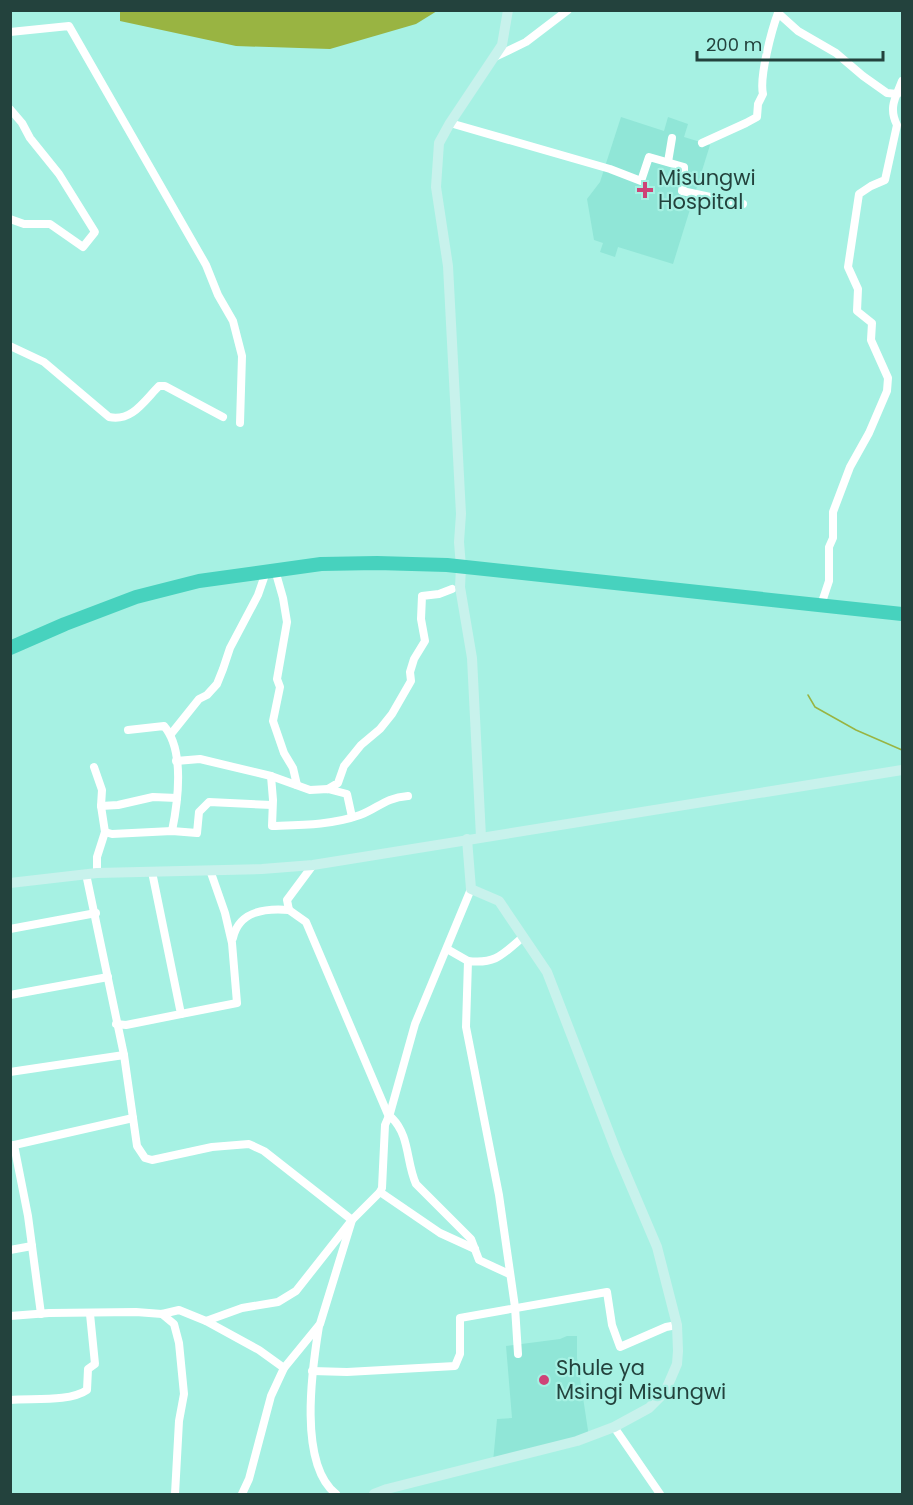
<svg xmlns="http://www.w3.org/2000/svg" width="913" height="1505" viewBox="0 0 913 1505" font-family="Poppins,sans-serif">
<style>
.built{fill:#90e6d7}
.water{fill:#99b442}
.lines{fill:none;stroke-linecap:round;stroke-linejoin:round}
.stream{stroke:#99b442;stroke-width:1.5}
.street{stroke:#fff;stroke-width:8}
.secondary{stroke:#c8f2ec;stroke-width:10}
.highway{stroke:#47d2be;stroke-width:14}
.poi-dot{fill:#ce4377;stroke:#a6f1e3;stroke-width:2}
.labels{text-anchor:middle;stroke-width:4.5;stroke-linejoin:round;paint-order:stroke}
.poi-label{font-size:21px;fill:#23423d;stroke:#a6f1e3;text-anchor:start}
</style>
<rect width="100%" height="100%" fill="#a6f1e3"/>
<g class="built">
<path d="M 621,117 L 664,131 L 668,117 L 688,124 L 684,137 L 710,145 L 673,264 L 618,247 L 615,257 L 600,252 L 603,243 L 594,240 L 587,199 L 600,182 Z"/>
<path d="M 567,1336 L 577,1336 L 577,1358 L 589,1437 L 493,1462 L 497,1419 L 512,1418 L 506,1346 L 560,1339 Z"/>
</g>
<path class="water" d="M 120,11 L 120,10 L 437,11 L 416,24 L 330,49 L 236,46 L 120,21 Z"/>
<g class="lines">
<path class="stream" d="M 808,695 L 815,707 L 856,730 L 902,750"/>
<g class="street">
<path d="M 10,32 L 69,26 L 206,265 L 218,295 L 233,321 L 242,356 L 240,423"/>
<path d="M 495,57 L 526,42 L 568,10"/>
<path d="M 10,109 L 22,123 L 30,138 L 59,174 L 95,232 L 83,247 L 50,224 L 24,224 L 10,219"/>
<path d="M 450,123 L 610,169 L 641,181 L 649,157 L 684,167 L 684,179 L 682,191 L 743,204"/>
<path d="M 702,143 L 746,123 L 757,117 L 758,104 L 763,94 C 759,77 772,29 778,13 L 798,31 L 836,53 L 863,76 L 887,93 L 897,94 L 901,92"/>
<path d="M 668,162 L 672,138"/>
<path d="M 10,346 L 44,362 L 109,417 C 132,422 144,401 159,386 L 165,386 L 223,417"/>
<path d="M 275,570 L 283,598 L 287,622 L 277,679 L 280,687 L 273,721 L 284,753 L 293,768 L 297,785"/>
<path d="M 821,605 L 829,581 L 829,547 L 833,538 L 833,512 L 850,467 L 869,433 L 887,391 L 888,378 L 871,340 L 872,323 L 857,311 L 858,289 L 848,267 L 859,194 L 871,186 L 885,180 L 897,125 C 888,107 896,97 902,81"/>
<path d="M 128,730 L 164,726 C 185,750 178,802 172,831"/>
<path d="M 171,734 L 199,699 L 207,695 L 217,684 L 223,669 L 230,648 L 258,595 L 266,572"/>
<path d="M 176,761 L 200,759 L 271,776 L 310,790 L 328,789 L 347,794 L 352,817"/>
<path d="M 94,767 L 102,790 L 101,806 L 105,832 L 97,857 L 97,873"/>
<path d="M 271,776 L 273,800 L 272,826 C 302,825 332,825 360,815 C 379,808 384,798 408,796"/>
<path d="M 328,789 L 338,783 L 344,766 L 361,745 L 380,729 L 392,714 L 411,681 L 410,672 L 414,659 L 425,641 L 421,619 L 422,596 L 439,594 L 452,589"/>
<path d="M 101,806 L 118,805 L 153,797 L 177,798"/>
<path d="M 105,832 L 112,834 L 172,831 L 197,833 L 199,812 L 209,802 L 272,805"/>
<path d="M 313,865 L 287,900 L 289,910 L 306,922 L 389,1117"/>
<path d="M 86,874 L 124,1055 L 137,1146 L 145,1158 L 152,1160 L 212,1147 L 249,1144 L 264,1151 L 352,1220 L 296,1291 L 278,1302 L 242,1308 L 206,1321"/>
<path d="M 10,929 L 96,913"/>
<path d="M 233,938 C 239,911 265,908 289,910"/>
<path d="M 447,949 L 468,961 L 466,1027 L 499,1195 L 515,1307 L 518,1354"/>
<path d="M 468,961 C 496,964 502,955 523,937"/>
<path d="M 10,995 L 108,977"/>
<path d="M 181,1014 L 237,1003 L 232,943 L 225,913 L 210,870"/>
<path d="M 116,1024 L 126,1025 L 181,1014 L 152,872"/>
<path d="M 10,1072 L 124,1055"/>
<path d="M 389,1117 L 415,1024 L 471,889"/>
<path d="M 14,1145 L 28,1216 L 41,1314"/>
<path d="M 10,1146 L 133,1118"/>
<path d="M 380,1192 L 440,1233 L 475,1249"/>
<path d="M 10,1250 L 32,1246"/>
<path d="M 162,1314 L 174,1324 L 179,1343 L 184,1394 L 179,1421 L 175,1494"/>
<path d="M 10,1316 L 49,1313 L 136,1312 L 162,1314 L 179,1310 L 206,1321 L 259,1350 L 284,1368"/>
<path d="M 319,1326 C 312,1369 298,1464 336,1494"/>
<path d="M 312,1371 L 347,1372 L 455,1366 L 460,1354 L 460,1318 L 607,1292 L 612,1325 L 620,1347 L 666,1327 L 677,1325"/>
<path d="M 10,1400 C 32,1398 70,1402 87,1390 L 88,1369 L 95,1364 L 90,1314"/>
<path d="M 614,1427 L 660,1494"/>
<path d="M 242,1494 L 249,1479 L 271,1396 L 284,1368 L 320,1324 L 352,1220 L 380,1192 L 382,1188 L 385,1125 L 388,1118 L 392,1118 C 410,1136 406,1162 416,1184 L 471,1239 L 479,1260 L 509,1274"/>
</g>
<g class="secondary">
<path d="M 481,837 L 472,658 L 460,587 L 461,567 L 459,542 L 461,514 L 448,266 L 436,187 L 439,143 L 450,123 L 502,45 L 508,10"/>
<path d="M 10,883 L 97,873 L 262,869 L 313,865 L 902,770"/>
<path d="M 374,1494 L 387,1489 L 577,1441 L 614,1427 L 649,1408 L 665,1392 L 677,1364 L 678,1351 L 677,1325 L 657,1247 L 617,1153 L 547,972 L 499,901 L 471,889 L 467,839"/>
</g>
<path class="highway" d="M 10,648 L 65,624 L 136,597 L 199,581 L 321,564 L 377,563 L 447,565 L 902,614"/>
</g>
<g class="poi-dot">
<path d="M642 181h6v6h6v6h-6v6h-6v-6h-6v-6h6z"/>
<circle cx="544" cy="1380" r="6"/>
</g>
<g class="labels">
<g class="poi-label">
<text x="658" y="185">Misungwi<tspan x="658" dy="24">Hospital</tspan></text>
<text x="556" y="1375">Shule ya<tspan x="556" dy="24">Msingi Misungwi</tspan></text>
</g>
</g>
<rect width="913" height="1505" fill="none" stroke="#23423d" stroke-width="24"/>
<path d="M697 51v9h186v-9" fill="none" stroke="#23423d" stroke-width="3"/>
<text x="706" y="51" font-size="18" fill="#23423d" stroke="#a6f1e3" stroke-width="4.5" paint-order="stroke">200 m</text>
</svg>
